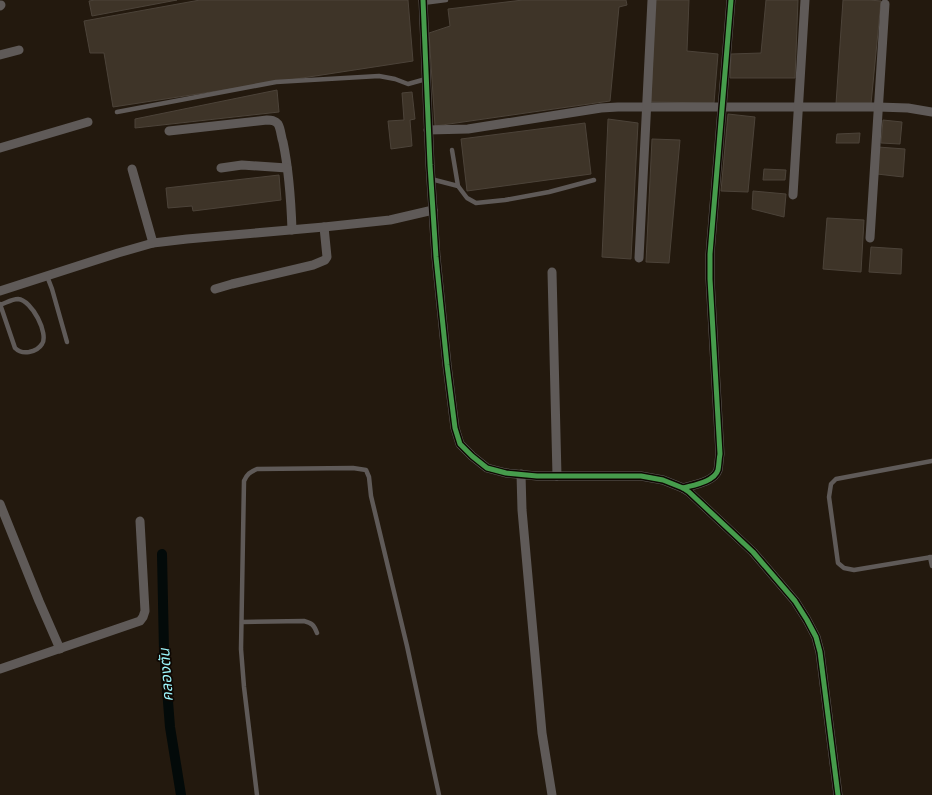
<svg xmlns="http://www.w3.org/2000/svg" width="932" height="795" viewBox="0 0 932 795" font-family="Barlow,'Noto Sans Thai',sans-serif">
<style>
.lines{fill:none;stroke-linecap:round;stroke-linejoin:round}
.canal{stroke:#030a09;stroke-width:10}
.building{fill:#3e3428;stroke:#4c4339}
.service{stroke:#5f5a58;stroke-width:4.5}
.minor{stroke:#5f5a58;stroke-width:9}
.cycleway-casing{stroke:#0e0702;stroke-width:8}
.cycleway{stroke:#469c4c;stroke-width:5}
.labels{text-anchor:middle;stroke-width:3.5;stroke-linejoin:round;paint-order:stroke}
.water-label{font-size:15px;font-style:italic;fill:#9cf5fc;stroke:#0e0702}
</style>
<rect width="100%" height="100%" fill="#23190e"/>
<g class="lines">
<path class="canal" d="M 162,554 L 164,651 L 170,727 L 181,795"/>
</g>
<g class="building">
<path d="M 95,0 L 177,0 L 92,16 L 89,1 Z"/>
<path d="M 200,0 L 408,0 L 413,61 L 113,107 L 104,53 L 90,53 L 84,21 Z"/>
<path d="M 523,0 L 626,0 L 627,5 L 619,7 L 610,101 L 435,126 L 429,33 L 450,26 L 448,9 Z"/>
<path d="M 655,0 L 689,0 L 687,51 L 718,54 L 714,103 L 651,102 Z"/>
<path d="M 766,0 L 798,0 L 795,78 L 730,78 L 731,54 L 761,53 Z"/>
<path d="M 843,0 L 869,0 L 881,1 L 871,104 L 836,104 Z"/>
<path d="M 277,90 L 279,112 L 135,128 L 135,119 Z"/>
<path d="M 412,92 L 415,119 L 410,120 L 412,146 L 391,149 L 388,121 L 404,120 L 402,93 Z"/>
<path d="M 728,114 L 755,117 L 748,192 L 721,191 Z"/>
<path d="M 608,119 L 638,123 L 631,259 L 602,257 Z"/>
<path d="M 883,120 L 902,122 L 900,144 L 881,143 Z"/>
<path d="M 585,123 L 591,174 L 467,191 L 461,139 Z"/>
<path d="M 860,133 L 859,143 L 836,143 L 837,134 Z"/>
<path d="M 652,139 L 680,140 L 669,263 L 646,262 Z"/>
<path d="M 878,147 L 905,149 L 903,177 L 877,174 Z"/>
<path d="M 764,169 L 786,170 L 785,180 L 763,180 Z"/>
<path d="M 279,175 L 281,200 L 193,211 L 192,206 L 168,208 L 166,188 Z"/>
<path d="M 753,191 L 786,194 L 784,217 L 752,209 Z"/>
<path d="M 827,218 L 864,220 L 861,272 L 823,269 Z"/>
<path d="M 871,247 L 902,249 L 901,274 L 869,272 Z"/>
</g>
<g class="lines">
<g class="service">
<path d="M 423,3 L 446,0"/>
<path d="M 117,112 L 276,82 L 379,76 L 395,79 L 408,84 L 426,79"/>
<path d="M 452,150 L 458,186"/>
<path d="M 431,179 L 458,186 L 467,198 L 476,203 L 505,200 L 549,192 L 594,180"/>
<path d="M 47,276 L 52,289 L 67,342"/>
<path d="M 0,304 L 15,348 C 19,352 23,353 29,352 C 34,351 39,349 42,344 C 49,334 32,300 18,299 C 12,299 6,303 0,305"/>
<path d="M 932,461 L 836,479 L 831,484 L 829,497 L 838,563 L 844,568 L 854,570 L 932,557"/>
<path d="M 930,557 L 932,566"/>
<path d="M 242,622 L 304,621 C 312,623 314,625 317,633"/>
<path d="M 257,795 L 244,687 L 241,649 L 244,481 C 247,474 250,472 257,469 L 353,468 L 366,470 L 369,477 L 371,496 L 407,646 L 439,795"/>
</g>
<g class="minor">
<path d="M 423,0 L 430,165 L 436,257 L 447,365 L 455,428 L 460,444 L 472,456 L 487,468 L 506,473 L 537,476 L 641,476 L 663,480 L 683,488 L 689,492 L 753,552 L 795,601 L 807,620 L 816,637 L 820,652 L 838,795"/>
<path d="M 0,6 L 1,5"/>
<path d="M 0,55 L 19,50"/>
<path d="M 428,130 L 468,129 L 601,108 L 618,107 L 878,107 L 908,108 L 932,112"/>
<path d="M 169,131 L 267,120 C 271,120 275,120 278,124 C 281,129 281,137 283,142 C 289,171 291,200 292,230"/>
<path d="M 0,148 L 88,122"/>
<path d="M 221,168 L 242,165 L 287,168"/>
<path d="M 132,169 L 153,243"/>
<path d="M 793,195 L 805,0"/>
<path d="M 870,238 L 885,4"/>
<path d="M 639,258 L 652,0"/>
<path d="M 552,272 L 557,476"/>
<path d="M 215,289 L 232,284 L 313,265 L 325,260 L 327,257 L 324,227"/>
<path d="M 0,291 L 118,253 L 153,243 L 187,239 L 324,227 L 390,220 L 433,210"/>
<path d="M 521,474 L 522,510 L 542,733 L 552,795"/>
<path d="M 683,488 C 693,485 714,482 718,470 C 719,465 719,459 720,454 L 710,279 L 710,254 L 731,0"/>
<path d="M 0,504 L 39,601 L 60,649"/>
<path d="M 0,669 L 140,621 L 143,617 L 145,611 L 140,521"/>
</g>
<g class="cycleway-casing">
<g id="cycleway">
<path d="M 423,0 L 430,165 L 436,257 L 447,365 L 455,428 L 460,444 L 472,456 L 487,468 L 506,473 L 537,476 L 641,476 L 663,480 L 683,488 L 689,492 L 753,552 L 795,601 L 807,620 L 816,637 L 820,652 L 838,795"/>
<path d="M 683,488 C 693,485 714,482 718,470 C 719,465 719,459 720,454 L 710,279 L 710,254 L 731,0"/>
</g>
</g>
<use href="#cycleway" class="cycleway"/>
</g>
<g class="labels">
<g class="water-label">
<text transform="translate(166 675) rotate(-94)" y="5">คลองตัน</text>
</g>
</g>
</svg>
